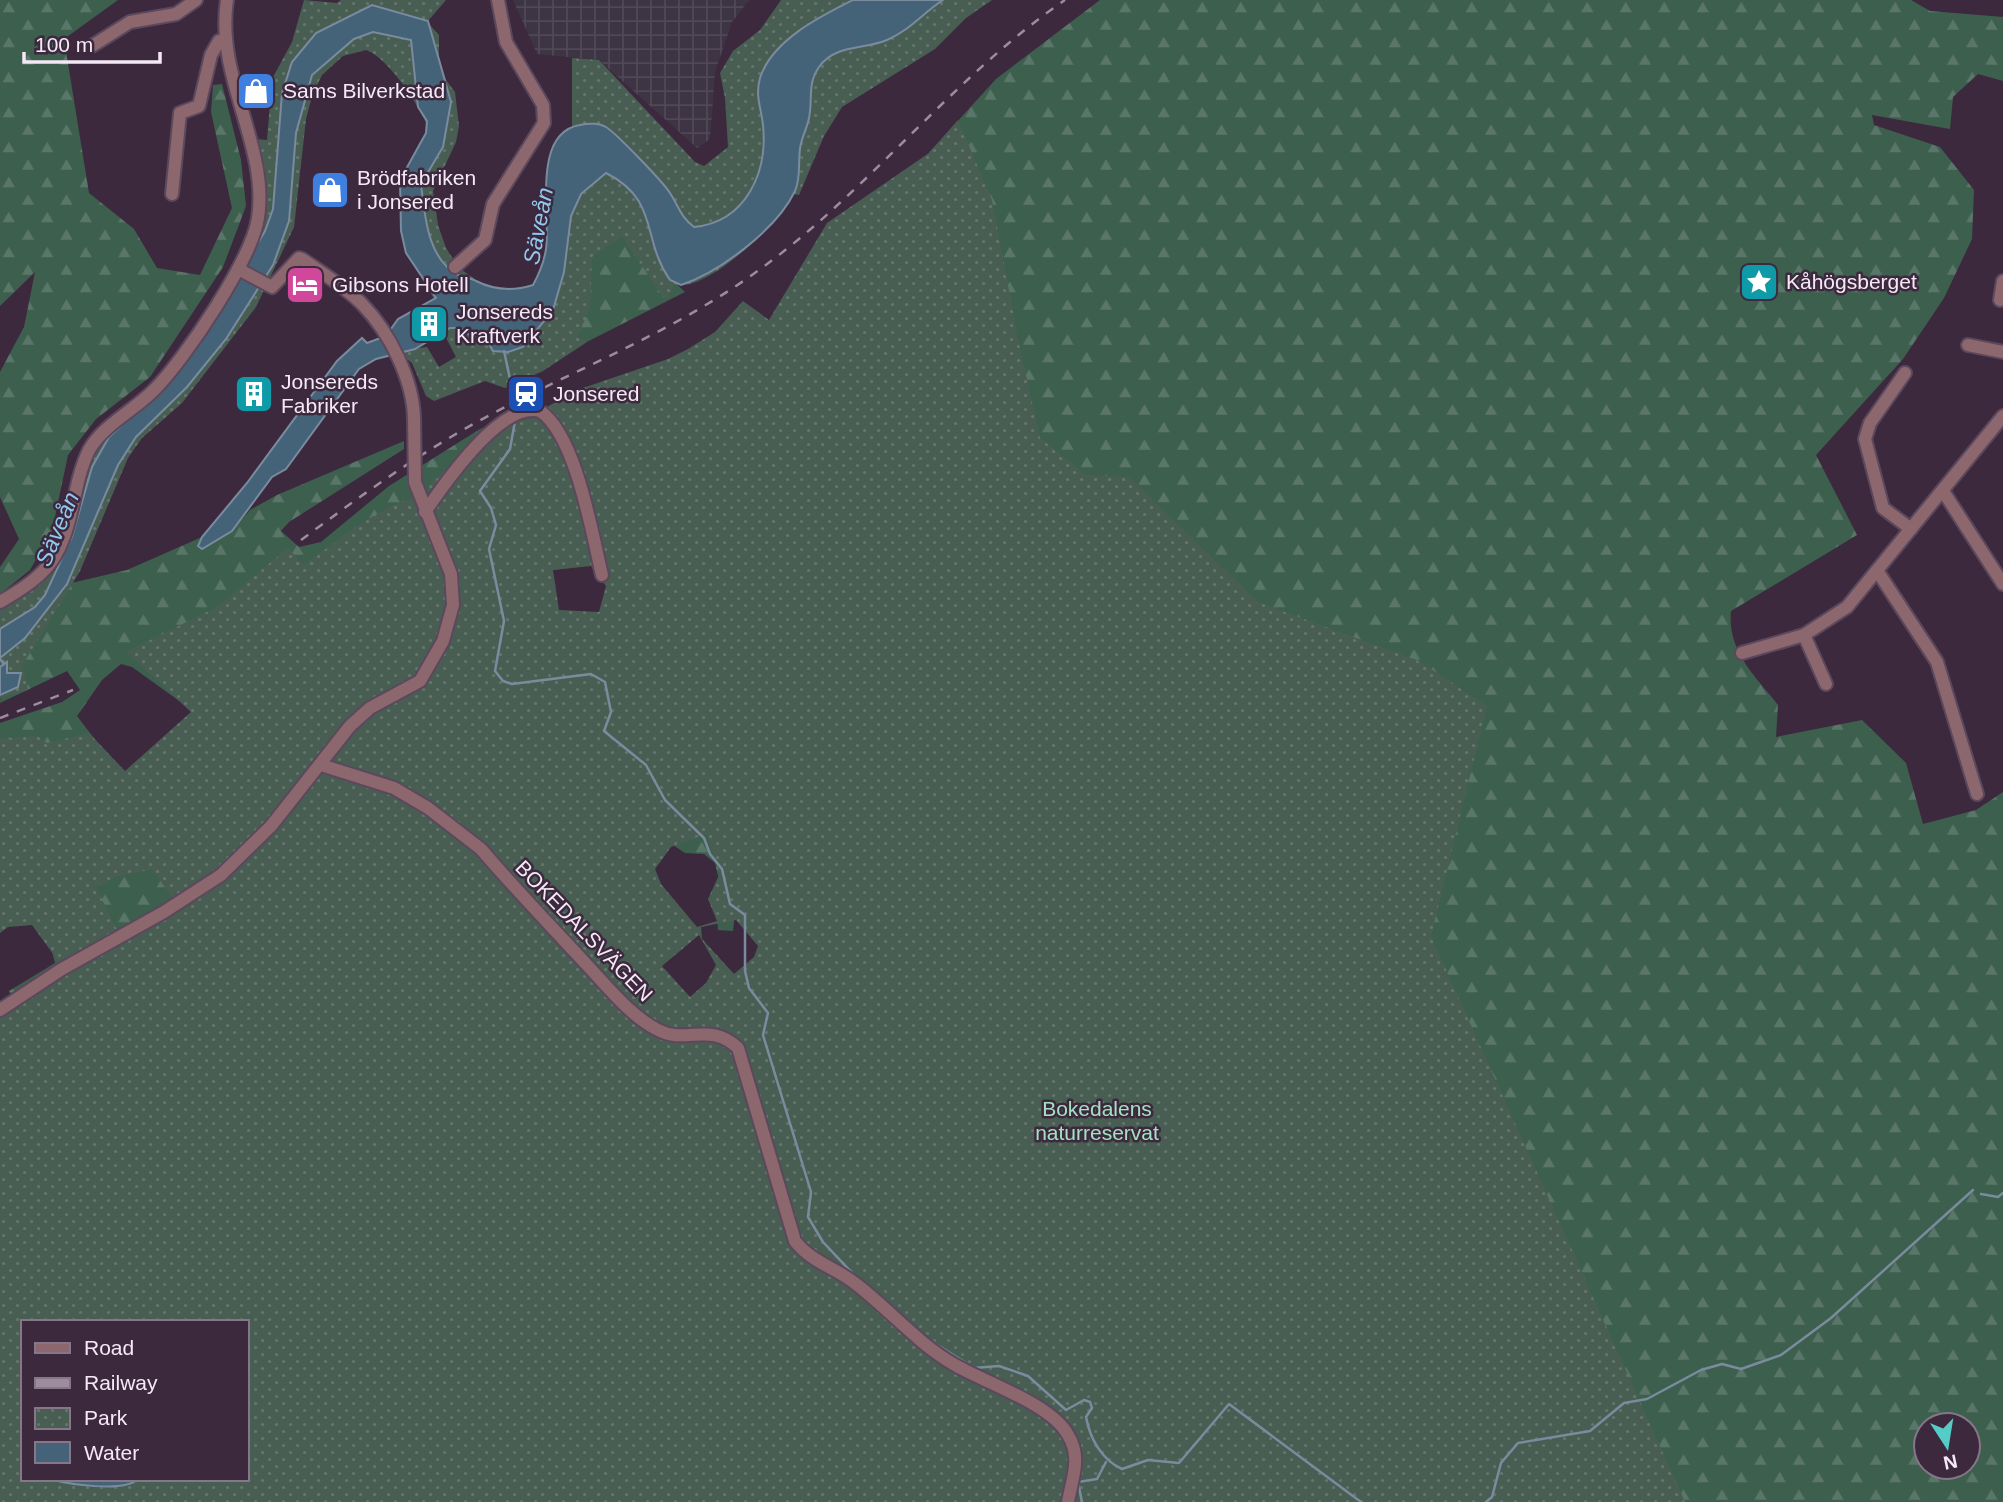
<svg xmlns="http://www.w3.org/2000/svg" width="2003" height="1502" viewBox="0 0 2003 1502" font-family="Helvetica,sans-serif">
<style>
.industrial{fill:url(#industrial-grid)}
.forest{fill:url(#forest-firs);fill-rule:evenodd}
.park{fill:url(#park-dots);fill-rule:evenodd}
.water{fill:#456378;stroke:#7a8b9e;stroke-width:2}
.lines{fill:none;stroke-linecap:round;stroke-linejoin:round}
.stream{stroke:#7a8b9e;stroke-width:2.5}
.minor-casing{stroke:#5b485c;stroke-width:16}
.minor{stroke:#8c676d;stroke-width:12}
.rail{stroke:#9c8c9d;stroke-width:2.5;stroke-dasharray:9 9;stroke-linecap:butt}
.minor-bridge-casing{stroke:#5b485c;stroke-width:16;stroke-linecap:butt}
.minor-bridge{stroke:#8c676d;stroke-width:12}
.labels{text-anchor:middle;stroke-width:5;stroke-linejoin:round;paint-order:stroke}
.poi-label{font-size:21px;fill:#f6e9f7;stroke:#3d293e;text-anchor:start}
.street-label{font-size:21px;fill:#f6e9f7;stroke:#3d293e}
.park-label{font-size:21px;fill:#a2e2c1;stroke:#3d293e}
.water-label{font-size:23px;font-style:italic;fill:#92c8ef;stroke:#3d293e}
</style>
<defs>
<pattern id="industrial-grid" width="8" height="8" patternUnits="userSpaceOnUse" patternTransform="scale(1.75)"><rect width="8" height="8" fill="#3d3444"/><path d="M0 4h8M4 0v8" fill="none" stroke="#504856"/></pattern>
<pattern id="forest-firs" width="22" height="20" patternUnits="userSpaceOnUse" patternTransform="scale(1.75)"><rect width="22" height="20" fill="#3d5f4e"/><path d="M5 1l3.5 6h-7zM16 11l3.5 6h-7z" fill="#5a7668"/></pattern>
<pattern id="park-dots" width="8" height="8" patternUnits="userSpaceOnUse" patternTransform="scale(1.75)"><rect width="8" height="8" fill="#495e53"/><path d="M2 2h.1M6 6h.1" fill="none" stroke="#64756c" stroke-width="1.8" stroke-linecap="round"/></pattern>
</defs>
<rect width="100%" height="100%" fill="#3d293e"/>
<path class="industrial" d="M 513,0 L 749,0 L 732,22 L 715,72 L 710,139 L 697,148 L 599,60 L 537,54 Z"/>
<g class="forest">
<path d="M 0,0 L 118,0 L 64,39 L 89,193 L 134,229 L 157,268 L 200,275 L 232,208 L 211,112 L 213,85 L 222,84 L 241,160 L 246,206 L 223,267 L 150,377 L 96,419 L 68,455 L 52,531 L 30,570 L 0,594 L 0,567 L 19,539 L 0,497 L 0,372 L 24,327 L 35,272 L 0,306 Z"/>
<path d="M 1100,0 L 1911,0 L 1930,11 L 2003,17 L 2003,81 L 1978,74 L 1953,97 L 1950,129 L 1872,115 L 1874,125 L 1940,147 L 1974,190 L 1972,239 L 1944,298 L 1903,359 L 1816,455 L 1857,535 L 1731,611 C 1727,651 1755,676 1778,705 L 1776,737 L 1862,720 L 1906,763 L 1923,824 L 1976,810 L 2003,792 L 2003,1502 L 1222,1502 L 785,950 L 731,1000 L 763,948 L 735,910 L 733,931 L 718,930 L 716,902 L 720,885 L 715,863 L 704,854 L 685,853 L 664,839 L 647,820 L 584,1493 L 0,1502 L 16,1007 L 9,991 L 55,963 L 47,931 L 196,713 L 132,667 L 121,664 L 102,680 L 77,716 L 116,767 L 0,865 L 0,723 L 62,702 L 80,690 L 67,671 L 0,703 C 0,666 47,615 67,584 L 127,570 L 202,537 L 198,545 L 232,531 L 250,510 L 277,495 L 404,441 L 404,449 L 289,522 L 281,531 L 299,547 L 321,542 L 389,486 L 480,429 L 762,345 L 826,266 L 996,79 ZM 548,489 L 743,809 L 551,660 ZM 23,1322 L 247,1322 L 247,1479 L 23,1479 ZM 1926,1425 L 1968,1425 L 1968,1467 L 1926,1467 Z"/>
<path d="M 581,193 L 685,292 L 502,385 L 508,352 Z"/>
</g>
<g class="park">
<path d="M 304,0 L 337,3 L 341,0 L 446,0 L 427,22 L 439,35 L 439,57 L 446,80 L 455,92 L 459,126 L 456,142 L 433,191 L 438,225 L 446,248 L 459,268 L 489,289 L 517,296 L 545,283 L 572,130 L 572,58 L 599,60 L 695,162 L 704,166 L 728,147 L 725,98 L 720,73 L 733,51 L 760,30 L 781,0 L 992,0 L 966,18 L 935,49 L 842,107 L 824,136 L 799,195 L 794,194 C 781,221 705,295 674,284 L 669,298 L 664,299 L 622,236 L 592,257 L 590,308 L 577,337 L 587,342 L 543,371 L 505,388 L 485,381 L 434,401 L 426,396 L 412,363 L 397,351 L 427,347 L 439,367 L 456,357 L 442,330 L 449,325 L 422,278 L 406,240 L 429,130 C 421,108 389,58 366,50 L 343,56 L 322,75 L 312,96 L 306,119 L 294,227 L 256,307 L 182,403 L 142,438 L 128,458 L 80,571 L 22,666 L 28,690 L 0,698 L 0,605 L 45,580 L 57,568 L 71,538 L 82,485 L 94,452 L 103,438 L 135,412 L 253,259 L 267,208 L 265,179 L 256,139 L 267,140 L 272,79 L 292,42 Z"/>
<path d="M 958,120 L 992,200 L 1019,344 L 1040,438 L 1086,475 L 1129,477 L 1258,602 L 1419,661 L 1487,706 L 1431,936 L 1685,1502 L 0,1502 L 0,1001 L 59,962 L 32,925 L 8,927 L 0,933 L 0,739 L 37,736 L 47,743 L 89,733 L 125,771 L 191,712 L 126,652 L 215,608 L 288,548 L 303,565 C 335,544 386,499 423,497 L 433,481 L 473,447 L 580,389 L 668,359 L 688,349 L 715,332 L 743,301 L 769,320 L 827,223 L 929,153 ZM 591,566 L 606,586 L 599,612 L 559,610 L 553,570 ZM 706,834 L 720,873 L 708,899 L 717,921 L 697,927 L 661,884 L 655,869 L 671,847 ZM 152,869 L 173,899 L 117,930 L 96,887 L 116,877 ZM 736,920 L 758,946 L 754,957 L 734,974 L 702,939 L 701,927 ZM 699,935 L 716,965 L 706,983 L 690,997 L 662,966 ZM 23,1322 L 247,1322 L 247,1479 L 23,1479 Z"/>
</g>
<g class="water">
<path d="M 853,0 L 943,0 C 923,13 910,30 887,40 C 864,50 835,44 819,67 C 807,84 813,99 809,118 C 807,129 801,138 800,149 C 798,164 801,177 795,191 C 777,229 720,272 681,285 L 670,280 C 641,239 660,200 606,173 L 581,194 L 571,216 L 564,272 L 553,310 L 523,347 L 508,352 L 493,351 L 485,337 L 471,336 L 460,328 L 450,328 L 415,349 L 376,359 L 359,369 L 286,469 L 272,477 L 232,531 L 202,549 L 198,546 L 202,537 L 247,483 L 337,361 L 362,338 L 367,343 L 386,336 L 398,319 L 436,298 L 406,253 L 401,231 L 400,180 L 426,133 L 427,121 L 418,107 L 411,40 L 373,32 L 354,39 L 312,75 L 296,133 L 289,221 L 273,265 L 226,339 L 187,387 L 136,437 L 118,465 L 67,584 L 25,638 L 0,658 L 0,629 L 35,607 L 45,595 L 72,537 L 92,467 L 109,437 L 156,393 L 237,279 L 265,231 L 273,209 L 282,93 L 292,62 L 316,33 L 372,5 L 428,21 L 451,102 L 443,147 L 421,184 C 425,216 427,260 460,276 C 465,278 471,278 476,281 C 494,290 514,291 533,285 C 539,274 544,262 546,249 C 551,216 531,133 580,125 C 588,123 599,123 606,127 C 617,134 663,182 670,193 C 679,207 680,216 694,227 C 746,222 768,172 763,125 C 761,107 755,96 760,78 C 772,40 821,16 853,0 Z"/>
<path d="M 7,662 L 7,673 L 21,673 L 18,687 L 0,695 L 0,667 Z"/>
<path d="M 50,1479 L 138,1479 C 124,1493 68,1484 50,1479 Z"/>
</g>
<g class="lines">
<g class="stream">
<path d="M 504,351 L 510,379"/>
<path d="M 515,421 L 510,449 L 480,491 L 491,508 L 496,525 L 489,549 L 504,621 L 495,671 L 503,681 L 512,684 L 591,674 L 605,682 L 611,712 L 604,731 L 646,765 L 665,800 L 704,838 L 710,854 L 722,869 L 730,904 L 745,915 L 745,971 L 749,988 L 768,1013 L 763,1035 L 811,1192 L 808,1217 L 823,1242 L 855,1276"/>
<path d="M 0,659 L 4,664"/>
<path d="M 1981,1194 L 1998,1197 L 2003,1193"/>
<path d="M 928,1339 L 974,1368 L 999,1366 L 1028,1376 L 1066,1410 L 1084,1400 L 1090,1402 L 1092,1408 L 1086,1417 C 1090,1439 1102,1460 1122,1469 L 1148,1460 L 1179,1463 L 1229,1404 L 1361,1502"/>
<path d="M 1082,1502 L 1078,1482 L 1097,1479 L 1106,1462"/>
<path d="M 1486,1502 L 1492,1497 L 1501,1463 L 1518,1443 L 1590,1431 L 1624,1403 L 1647,1399 L 1701,1370 L 1722,1364 L 1741,1369 L 1781,1355 L 1831,1318 L 1973,1190"/>
</g>
<g class="minor-casing">
<g id="minor">
<path d="M 92,46 L 130,22 L 176,14 L 196,0"/>
<path d="M 172,194 L 180,113 L 199,106 L 211,55 L 219,41 L 224,41"/>
<path d="M 455,267 L 485,240 L 493,204 L 544,123 L 543,105 L 506,42 L 498,0"/>
<path d="M 238,269 L 272,287 L 299,258 L 302,259 C 322,273 347,288 363,305 C 390,333 413,380 414,418"/>
<path d="M 2000,300 L 2003,281"/>
<path d="M 1968,345 L 2003,352"/>
<path d="M 1905,373 L 1870,423 L 1865,439 L 1883,508 L 1911,529"/>
<path d="M 1943,491 L 2003,584"/>
<path d="M 425,512 C 444,484 501,401 540,411 C 576,435 592,534 602,575"/>
<path d="M 1878,572 L 1937,662 L 1977,794"/>
<path d="M 0,602 C 54,571 62,555 75,495 C 78,480 82,464 89,450 C 104,424 135,410 155,389 C 185,359 252,259 258,218 C 269,146 215,77 227,0"/>
<path d="M 1804,635 L 1826,684"/>
<path d="M 1742,653 L 1804,635 L 1847,607 L 2003,416"/>
<path d="M 321,765 L 394,788 L 428,808 L 481,849 C 515,889 551,926 586,964 C 607,986 630,1016 658,1030 C 686,1045 710,1021 738,1048 L 795,1241 C 811,1262 836,1268 856,1284 C 890,1310 917,1343 955,1365 C 986,1383 1051,1404 1068,1435 C 1082,1457 1072,1479 1068,1502"/>
<path d="M 0,1010 L 62,969 L 164,912 L 221,875 L 271,826 L 350,726 L 370,708 L 420,681 L 443,641 L 453,605 L 451,574 L 415,482"/>
</g>
</g>
<use href="#minor" class="minor"/>
<g class="rail">
<path d="M 301,540 C 358,498 415,456 477,422 C 568,372 666,336 752,275 C 866,195 950,79 1065,0"/>
<path d="M 0,718 L 73,690"/>
</g>
<g class="minor-bridge-casing">
<path id="minor-bridge" d="M 414,418 L 415,482"/>
</g>
<use href="#minor-bridge" class="minor-bridge"/>
</g>
<defs>
<g id="shop-square" transform="scale(2.0125)"><rect x="-9" y="-9" width="18" height="18" rx="4" fill="#3f7fe0" stroke="#3d293e"/><path d="M-5-2.5h2.3a2.7 3.5 0 0 1 5.4 0H5L5.5 6h-11ZM-1.5-2.5h3a1.5 2.3 0 0 0-3 0Z" fill="#fff"/></g>
<g id="sight-square" transform="scale(2.0125)"><rect x="-9" y="-9" width="18" height="18" rx="4" fill="#0f9aa8" stroke="#3d293e"/><path d="M0-6L1.8-2.2L6-1.7L2.9 1.2L3.7 5.4L0 3.3L-3.7 5.4L-2.9 1.2L-6-1.7L-1.8-2.2Z" fill="#fff"/></g>
<g id="hotel-square" transform="scale(2.0125)"><rect x="-9" y="-9" width="18" height="18" rx="4" fill="#d1479c" stroke="#3d293e"/><path d="M-6-4.5h1.5V1H6V5H4.5V3h-9V5H-6ZM-4 0a1.8 1.8 0 1 1 3.6 0ZM.5 0V-2.5h3Q6-2.5 6 0Z" fill="#fff"/></g>
<g id="building-square" transform="scale(2.0125)"><rect x="-9" y="-9" width="18" height="18" rx="4" fill="#0f9aa8" stroke="#3d293e"/><path d="M-4-6H4V6H1V3H-1V6H-4ZM-2.5-4.3h1.7v1.8h-1.7ZM.8-4.3h1.7v1.8H.8ZM-2.5-1h1.7V.8h-1.7ZM.8-1h1.7V.8H.8Z" fill="#fff"/></g>
<g id="station-square" transform="scale(2.0125)"><rect x="-9" y="-9" width="18" height="18" rx="4" fill="#1a4fb4" stroke="#3d293e"/><path d="M-3-6H3Q5-6 5-4V2Q5 4 3 4L4.5 6H3L1.5 4h-3L-3 6H-4.5L-3 4Q-5 4-5 2V-4Q-5-6-3-6ZM-3.5-4v3h7v-3ZM-3.5 1v1.5H-2V1ZM2 1v1.5H3.5V1Z" fill="#fff"/></g>
</defs>
<g fill-rule="evenodd">
<use href="#shop-square" x="256" y="91"/>
<use href="#shop-square" x="330" y="190"/>
<use href="#sight-square" x="1759" y="282"/>
<use href="#hotel-square" x="305" y="285"/>
<use href="#building-square" x="429" y="324"/>
<use href="#building-square" x="254" y="394"/>
<use href="#station-square" x="526" y="394"/>
</g>
<g class="labels">
<g class="poi-label">
<text x="283" y="98">Sams Bilverkstad</text>
<text x="357" y="185">Brödfabriken<tspan x="357" dy="24">i Jonsered</tspan></text>
<text x="1786" y="289">Kåhögsberget</text>
<text x="332" y="292">Gibsons Hotell</text>
<text x="456" y="319">Jonsereds<tspan x="456" dy="24">Kraftverk</tspan></text>
<text x="281" y="389">Jonsereds<tspan x="281" dy="24">Fabriker</tspan></text>
<text x="553" y="401">Jonsered</text>
</g>
<g class="street-label">
<text transform="translate(584 931) rotate(46)" y="7">BOKEDALSVÄGEN</text>
</g>
<g class="park-label">
<text x="1097" y="1116">Bokedalens<tspan x="1097" dy="24">naturreservat</tspan></text>
</g>
<g class="water-label">
<text transform="translate(538 226) rotate(-79)" y="8">Säveån</text>
<text transform="translate(57 529) rotate(-67)" y="8">Säveån</text>
</g>
</g>
<rect x="21" y="1320" width="228" height="161" fill="#3d293e" stroke="#877688" stroke-width="2"/>
<rect x="35" y="1343" width="35" height="10" fill="#8c676d" stroke="#877688" stroke-width="2"/>
<text x="84" y="1355" font-size="21" fill="#f6e9f7">Road</text>
<rect x="35" y="1378" width="35" height="10" fill="#9c8c9d" stroke="#877688" stroke-width="2"/>
<text x="84" y="1390" font-size="21" fill="#f6e9f7">Railway</text>
<rect x="35" y="1408" width="35" height="21" fill="url(#park-dots)" stroke="#877688" stroke-width="2"/>
<text x="84" y="1425" font-size="21" fill="#f6e9f7">Park</text>
<rect x="35" y="1442" width="35" height="21" fill="#456378" stroke="#877688" stroke-width="2"/>
<text x="84" y="1460" font-size="21" fill="#f6e9f7">Water</text>
<g transform="translate(1947 1446) rotate(168)"><circle r="33" fill="#3d293e" stroke="#877688" stroke-width="2"/>
<path d="M0-5L12 26L0 18L-12 26Z" fill="#55cdc6"/>
<text y="-10" font-size="19" font-weight="bold" text-anchor="middle" fill="#f6e9f7">N</text>
</g>
<path d="M24 52v10h136v-10" fill="none" stroke="#f6e9f7" stroke-width="3.5"/>
<text x="35" y="52" font-size="21" fill="#f6e9f7" stroke="#3d293e" stroke-width="5" paint-order="stroke">100 m</text>
</svg>
